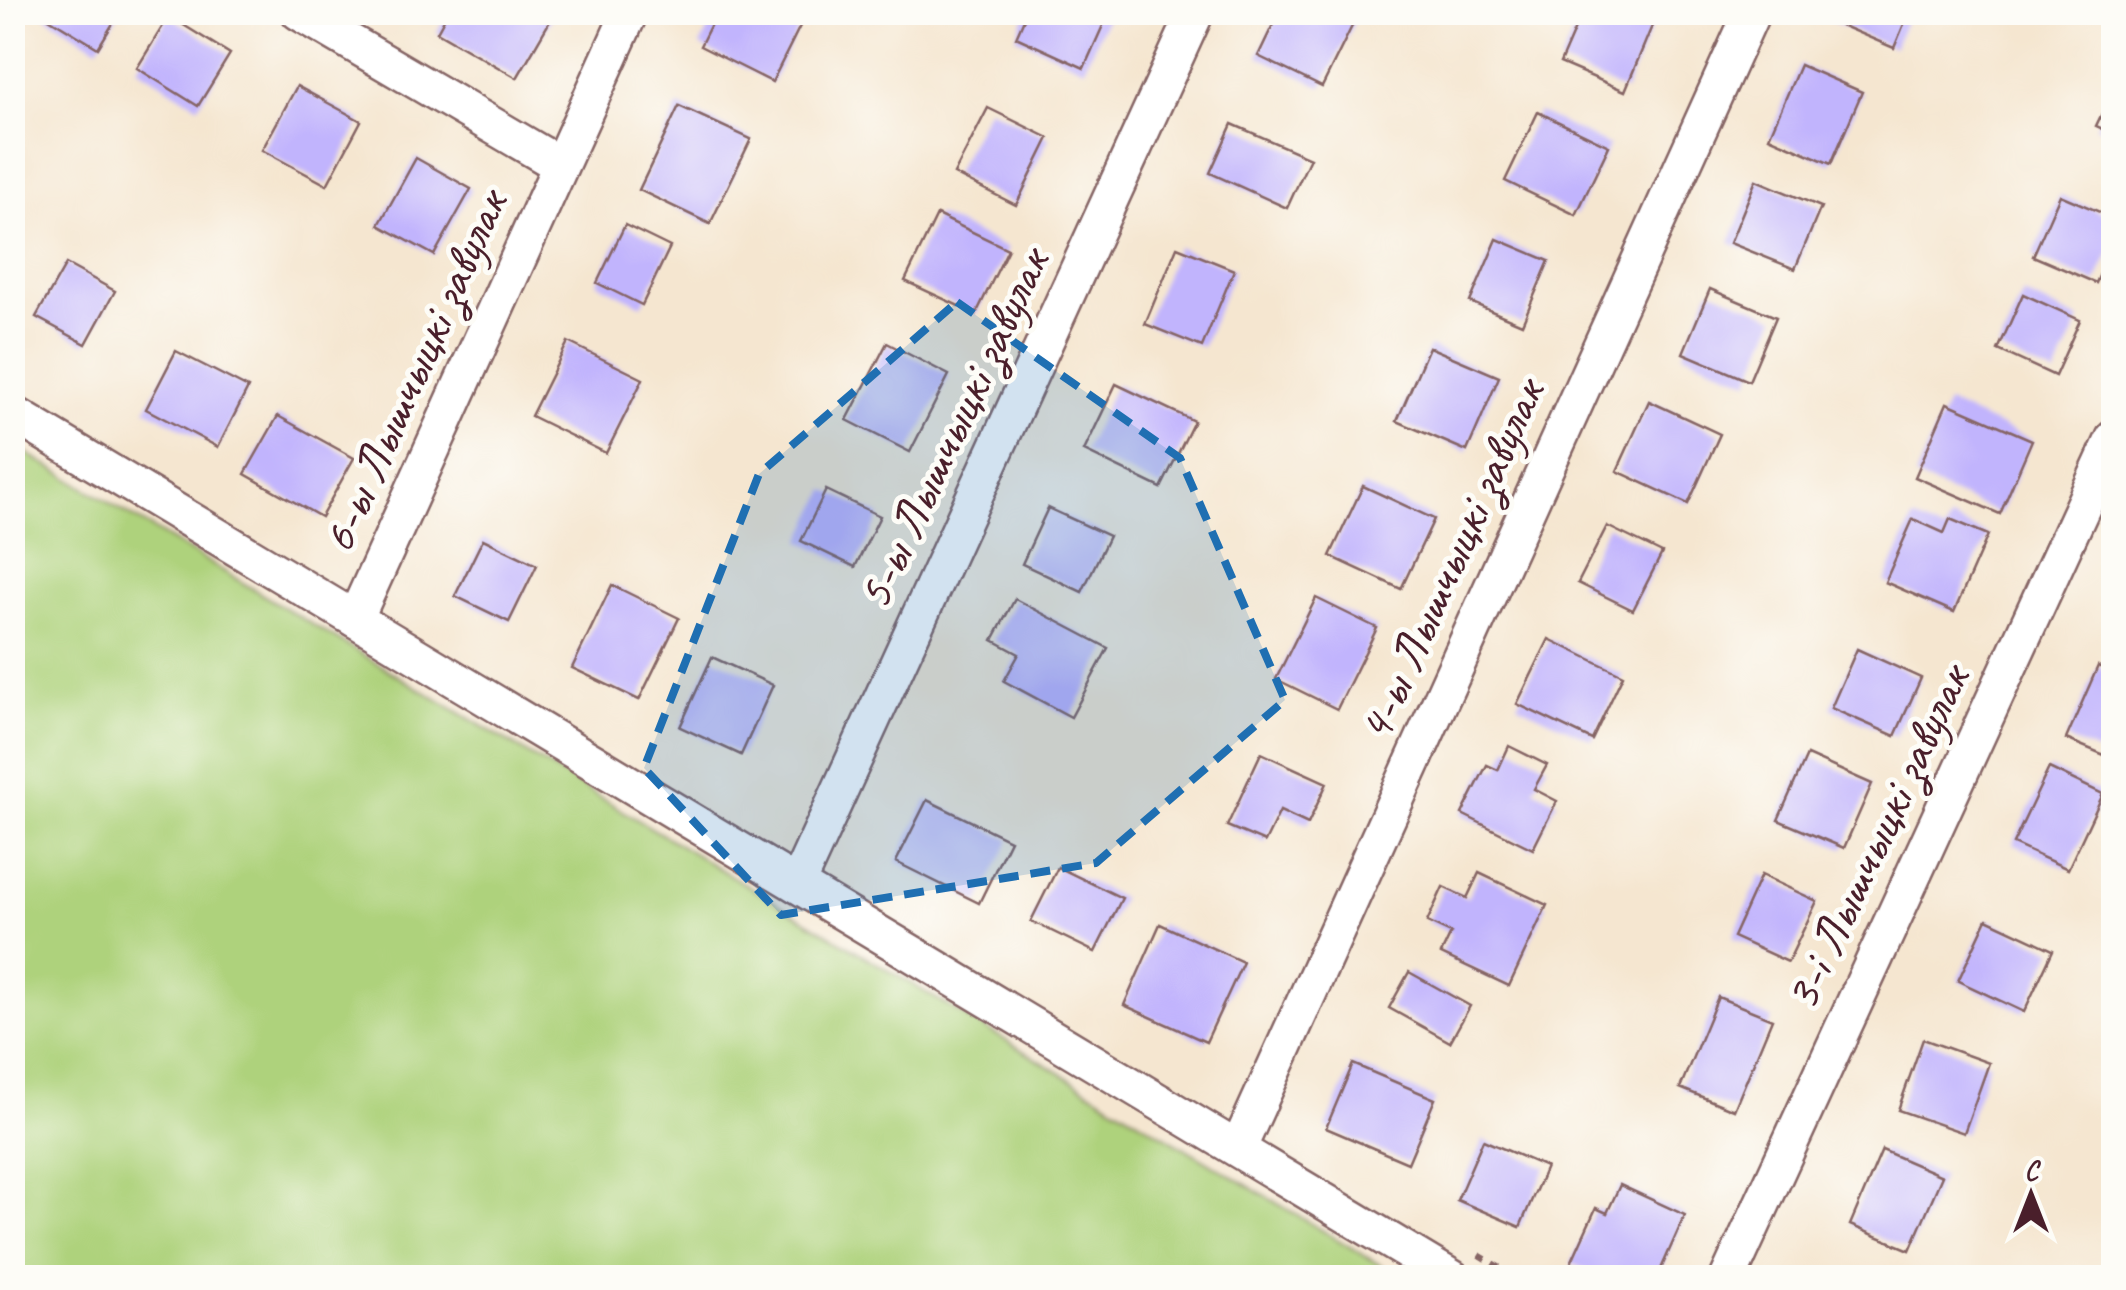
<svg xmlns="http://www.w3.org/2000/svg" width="2126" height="1290" viewBox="0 0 2126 1290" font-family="Caveat,sans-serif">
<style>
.green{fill:#aed27c;stroke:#7c7854;stroke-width:2.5}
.building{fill:#c1b4fd}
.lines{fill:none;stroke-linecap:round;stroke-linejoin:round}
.street-casing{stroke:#866565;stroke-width:40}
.path{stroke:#866565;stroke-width:6;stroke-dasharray:8 8;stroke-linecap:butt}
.street{stroke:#fff;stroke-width:35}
.marked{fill:#1f6fb2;fill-opacity:0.2;stroke:#1f6fb2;stroke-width:8;stroke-dasharray:20 12;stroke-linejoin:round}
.labels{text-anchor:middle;stroke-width:10;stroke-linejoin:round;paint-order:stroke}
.street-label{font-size:50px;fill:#4a1f2b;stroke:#fdfcf7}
</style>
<rect width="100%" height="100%" fill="#fdfcf7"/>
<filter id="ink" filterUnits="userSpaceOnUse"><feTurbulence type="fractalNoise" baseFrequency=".01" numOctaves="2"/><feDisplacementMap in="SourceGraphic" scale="20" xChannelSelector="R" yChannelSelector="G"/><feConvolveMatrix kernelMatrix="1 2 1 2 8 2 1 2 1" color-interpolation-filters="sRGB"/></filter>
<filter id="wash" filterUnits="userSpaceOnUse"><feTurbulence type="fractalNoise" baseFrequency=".0048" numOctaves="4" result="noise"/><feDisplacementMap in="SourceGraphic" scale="40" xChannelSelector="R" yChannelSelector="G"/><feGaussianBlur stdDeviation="2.25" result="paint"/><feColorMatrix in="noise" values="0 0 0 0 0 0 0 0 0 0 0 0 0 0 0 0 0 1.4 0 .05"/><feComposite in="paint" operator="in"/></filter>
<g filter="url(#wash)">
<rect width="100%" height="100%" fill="#f5e6d0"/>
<path class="green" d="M 13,445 L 1400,1277 L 13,1277 Z"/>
<g id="blocks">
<g class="building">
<path d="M 39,12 L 120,12 L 98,48 Z"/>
<path d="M 448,12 L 547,12 L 553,16 L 517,78 L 437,32 Z"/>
<path d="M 717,12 L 807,12 L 772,82 L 700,46 Z"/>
<path d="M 1027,12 L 1109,12 L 1084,68 L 1016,37 Z"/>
<path d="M 1279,12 L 1350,12 L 1357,16 L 1322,87 L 1258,56 Z"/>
<path d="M 1582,12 L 1657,14 L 1625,91 L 1560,63 Z"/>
<path d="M 1828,12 L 1909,12 L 1894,48 L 1826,19 Z"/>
<path d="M 169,16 L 230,54 L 198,106 L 137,68 Z"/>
<path d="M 1800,65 L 1862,92 L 1831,164 L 1769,137 Z"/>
<path d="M 297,86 L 361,121 L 327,185 L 262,150 Z"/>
<path d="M 2114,88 L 2114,134 L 2096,126 Z"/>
<path d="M 679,106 L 751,139 L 710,224 L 639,190 Z"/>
<path d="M 988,108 L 1049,138 L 1016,205 L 954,174 Z"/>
<path d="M 1538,112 L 1609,146 L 1576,215 L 1505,181 Z"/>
<path d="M 1232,124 L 1310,158 L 1287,208 L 1210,173 Z"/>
<path d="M 416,158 L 471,189 L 434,255 L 379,225 Z"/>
<path d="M 1756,180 L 1821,207 L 1795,269 L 1730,243 Z"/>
<path d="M 2060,195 L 2114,218 L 2114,242 L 2096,283 L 2033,256 Z"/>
<path d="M 937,215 L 1008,249 L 976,314 L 905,281 Z"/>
<path d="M 625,225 L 670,247 L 642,305 L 597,283 Z"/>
<path d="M 1497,239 L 1549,261 L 1522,324 L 1470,302 Z"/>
<path d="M 1177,247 L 1234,270 L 1202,347 L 1145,324 Z"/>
<path d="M 66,264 L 115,291 L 86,344 L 36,317 Z"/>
<path d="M 1710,289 L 1776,317 L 1749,381 L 1683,353 Z"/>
<path d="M 2023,294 L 2080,320 L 2055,376 L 1998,350 Z"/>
<path d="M 568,342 L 643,379 L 606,453 L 531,416 Z"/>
<path d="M 887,343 L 949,375 L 910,452 L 847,420 Z"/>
<path d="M 1429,347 L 1499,377 L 1467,451 L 1397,421 Z"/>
<path d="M 176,351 L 248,388 L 218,447 L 146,409 Z"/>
<path d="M 1116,384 L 1194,421 L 1161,488 L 1084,451 Z"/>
<path d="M 1649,401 L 1720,434 L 1688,504 L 1617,471 Z"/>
<path d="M 1947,403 L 2032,440 L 2000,514 L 1915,477 Z"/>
<path d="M 278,416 L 354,458 L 321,517 L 245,474 Z"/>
<path d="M 1363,486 L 1434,519 L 1401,589 L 1330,556 Z"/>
<path d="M 826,490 L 880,516 L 855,567 L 801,541 Z"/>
<path d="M 1048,508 L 1109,536 L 1082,592 L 1022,564 Z"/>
<path d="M 1913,519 L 1944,533 L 1950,519 L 1988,535 L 1954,612 L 1885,582 Z"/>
<path d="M 1607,526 L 1662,553 L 1633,610 L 1578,583 Z"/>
<path d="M 483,539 L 537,565 L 509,622 L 455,596 Z"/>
<path d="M 612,585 L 679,618 L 639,700 L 572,668 Z"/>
<path d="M 1316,598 L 1377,628 L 1337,709 L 1276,679 Z"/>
<path d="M 1015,599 L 1108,648 L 1071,717 L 1004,681 L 1019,654 L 993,640 Z"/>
<path d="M 1549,639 L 1623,675 L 1592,740 L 1517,704 Z"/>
<path d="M 1857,649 L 1921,678 L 1895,736 L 1831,708 Z"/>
<path d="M 712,657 L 773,685 L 741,755 L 680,727 Z"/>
<path d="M 2098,666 L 2114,673 L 2114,759 L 2066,739 Z"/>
<path d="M 1509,746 L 1547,765 L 1534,789 L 1557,801 L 1533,849 L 1462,814 L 1487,765 L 1498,770 Z"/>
<path d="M 1261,753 L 1327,783 L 1308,824 L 1280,811 L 1265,842 L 1227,826 Z"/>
<path d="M 1807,755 L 1872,784 L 1844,848 L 1778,820 Z"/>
<path d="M 2049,768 L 2103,794 L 2068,869 L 2013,844 Z"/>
<path d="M 927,800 L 1010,840 L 979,903 L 896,862 Z"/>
<path d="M 1058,867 L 1122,898 L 1095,952 L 1031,921 Z"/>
<path d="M 1479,873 L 1547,905 L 1509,986 L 1441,954 L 1451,933 L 1427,922 L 1443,887 L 1467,898 Z"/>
<path d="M 1761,875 L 1817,901 L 1788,962 L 1733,937 Z"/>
<path d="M 1987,919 L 2053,950 L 2024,1012 L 1958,981 Z"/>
<path d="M 1160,924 L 1243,962 L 1206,1042 L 1124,1005 Z"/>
<path d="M 1409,972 L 1470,1006 L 1450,1042 L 1389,1008 Z"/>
<path d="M 1718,997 L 1772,1019 L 1734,1110 L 1680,1088 Z"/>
<path d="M 1923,1039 L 1989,1063 L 1964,1133 L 1898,1110 Z"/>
<path d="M 1353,1064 L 1435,1099 L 1408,1163 L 1326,1128 Z"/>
<path d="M 1483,1140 L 1546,1167 L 1520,1227 L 1457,1200 Z"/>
<path d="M 1882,1150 L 1942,1176 L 1910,1250 L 1850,1225 Z"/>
<path d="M 1620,1185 L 1685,1215 L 1657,1278 L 1593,1278 L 1595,1274 L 1571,1263 L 1596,1208 L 1607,1213 Z"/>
</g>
</g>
</g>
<g filter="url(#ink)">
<use href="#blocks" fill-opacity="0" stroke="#866565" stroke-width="2.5"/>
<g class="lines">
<g class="street-casing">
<g id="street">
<path d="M 299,12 L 560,165"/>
<path d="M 12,413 L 1452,1278"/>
<path d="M 355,619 L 630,12"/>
<path d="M 797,884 L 1196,12"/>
<path d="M 1238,1149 L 1752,12"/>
<path d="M 1728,1278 L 2114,438"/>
</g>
</g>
<path class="path" d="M 1479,1255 L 1517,1278"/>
<use href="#street" class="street"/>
</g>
</g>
<path class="marked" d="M 957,302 L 1180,458 L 1285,700 L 1096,863 L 781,915 L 644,768 L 759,474 Z"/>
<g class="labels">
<g class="street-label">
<text transform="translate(412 371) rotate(-66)" y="18">6-ы Лышчыцкі завулак</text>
<text transform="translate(951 428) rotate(-65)" y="18">5-ы Лышчыцкі завулак</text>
<text transform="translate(1449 560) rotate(-66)" y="18">4-ы Лышчыцкі завулак</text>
<text transform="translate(1875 837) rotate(-65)" y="18">3-і Лышчыцкі завулак</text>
</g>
</g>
<rect width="2126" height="1290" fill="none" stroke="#fdfcf7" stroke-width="50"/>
<g transform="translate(2031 1195)" stroke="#fdfcf7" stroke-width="8" paint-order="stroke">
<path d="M0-8L18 38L0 25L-18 38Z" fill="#4a1f2b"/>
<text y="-15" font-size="28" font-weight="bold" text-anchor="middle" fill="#4a1f2b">С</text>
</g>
</svg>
